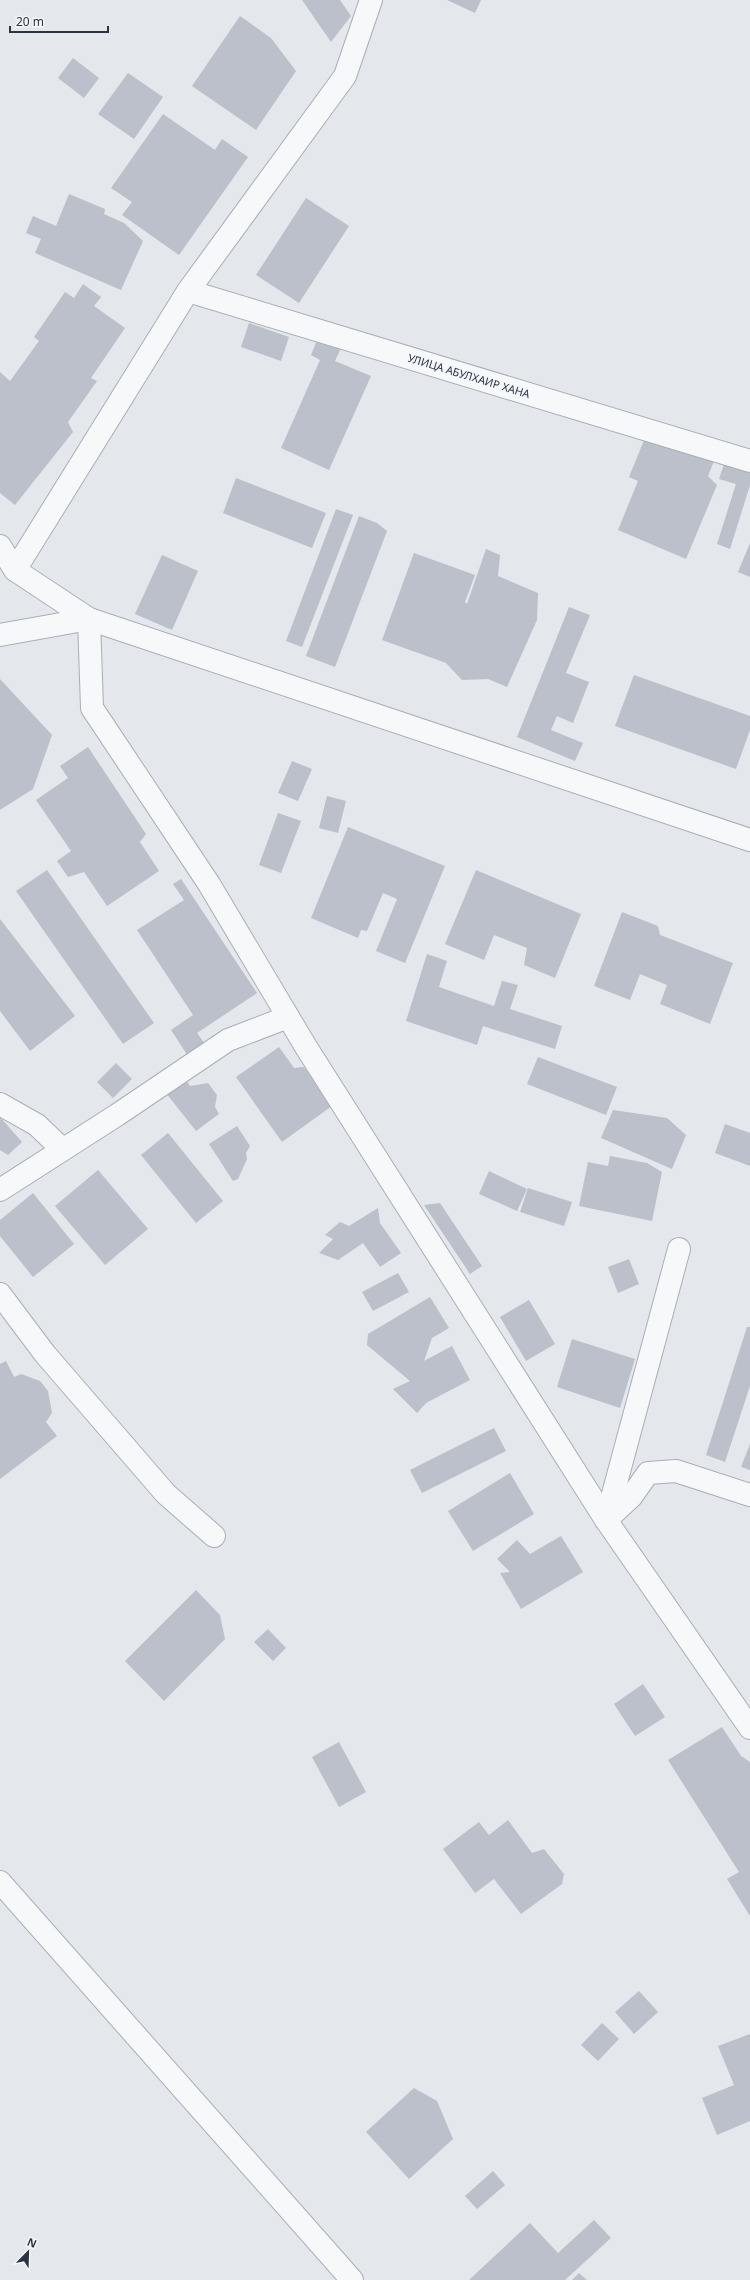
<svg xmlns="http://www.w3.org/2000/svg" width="750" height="2280" viewBox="0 0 750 2280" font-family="'Noto Sans',sans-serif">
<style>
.building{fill:#bbc0ca}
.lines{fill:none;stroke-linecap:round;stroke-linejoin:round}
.street-casing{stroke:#a9aeb7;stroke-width:24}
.street{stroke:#f7f8fa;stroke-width:22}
.labels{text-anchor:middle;stroke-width:3;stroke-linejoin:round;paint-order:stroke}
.street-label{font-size:11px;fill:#2b3445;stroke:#f4f6f9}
</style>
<rect width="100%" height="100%" fill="#e4e7ec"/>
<g class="building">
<path d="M 302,0 L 340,0 L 351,16 L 331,42 Z"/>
<path d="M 447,0 L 481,0 L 475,13 Z"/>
<path d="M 240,16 L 271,38 L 296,71 L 256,130 L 192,86 Z"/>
<path d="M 73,58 L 99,78 L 84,98 L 58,78 Z"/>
<path d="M 128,73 L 163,97 L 134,139 L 98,114 Z"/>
<path d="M 163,114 L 215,150 L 222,139 L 248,157 L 179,255 L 122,215 L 132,202 L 111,188 Z"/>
<path d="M 69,194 L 105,209 L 104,214 L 124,223 L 143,241 L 121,290 L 35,253 L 41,239 L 26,233 L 33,216 L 56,226 Z"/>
<path d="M 306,198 L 349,226 L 299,303 L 256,275 Z"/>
<path d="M 83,284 L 101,297 L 94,306 L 125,328 L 91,378 L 97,381 L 68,422 L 73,432 L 15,505 L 0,493 L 0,372 L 10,381 L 39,341 L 34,337 L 65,292 L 74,298 Z"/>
<path d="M 249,323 L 289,337 L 281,361 L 241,347 Z"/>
<path d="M 318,338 L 341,348 L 335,361 L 371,376 L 329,470 L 281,448 L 320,360 L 311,355 Z"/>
<path d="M 647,433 L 714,461 L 708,476 L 717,485 L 686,559 L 618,530 L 638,481 L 629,477 Z"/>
<path d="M 726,458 L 750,466 L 750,485 L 730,549 L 717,544 L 736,484 L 719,479 Z"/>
<path d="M 236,478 L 326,513 L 312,548 L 223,513 Z"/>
<path d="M 336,509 L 353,515 L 302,647 L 286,641 Z"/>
<path d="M 359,516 L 377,523 L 387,531 L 335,667 L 306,656 Z"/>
<path d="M 750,543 L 750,577 L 738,572 Z"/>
<path d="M 486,549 L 500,555 L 498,576 L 538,593 L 537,620 L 507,687 L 488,679 L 462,680 L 446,663 L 382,640 L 414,553 L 475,575 L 465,602 L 467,604 Z"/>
<path d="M 162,555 L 198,571 L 172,630 L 135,614 Z"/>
<path d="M 569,607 L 590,615 L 566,673 L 589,682 L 573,723 L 557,716 L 551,730 L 583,743 L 575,761 L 517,737 Z"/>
<path d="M 634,675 L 750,716 L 750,730 L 736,769 L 615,726 Z"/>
<path d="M 0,679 L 52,735 L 33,789 L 0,810 Z"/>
<path d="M 88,747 L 146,834 L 140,842 L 159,871 L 107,906 L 84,872 L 68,877 L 57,861 L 71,851 L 36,800 L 68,778 L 60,766 Z"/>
<path d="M 292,761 L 312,769 L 298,801 L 278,793 Z"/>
<path d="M 327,796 L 346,801 L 338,833 L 319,828 Z"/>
<path d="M 278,813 L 301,821 L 281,873 L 259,865 Z"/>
<path d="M 348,827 L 445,866 L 405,963 L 376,951 L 397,899 L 383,893 L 367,931 L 361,930 L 358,938 L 311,918 Z"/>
<path d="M 47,870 L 154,1023 L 123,1044 L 16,891 Z"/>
<path d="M 476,870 L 581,914 L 555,978 L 524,965 L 527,948 L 494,935 L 484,960 L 445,944 Z"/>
<path d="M 181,879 L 257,993 L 197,1033 L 205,1044 L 188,1056 L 171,1030 L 193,1015 L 137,930 L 184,900 L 173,884 Z"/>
<path d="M 622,912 L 658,926 L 660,935 L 733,963 L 710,1024 L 660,1004 L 667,985 L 640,974 L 630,1000 L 594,986 Z"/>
<path d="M 0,919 L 75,1016 L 30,1051 L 0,1011 Z"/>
<path d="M 427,954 L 447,961 L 439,987 L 494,1006 L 502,981 L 518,985 L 510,1009 L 562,1026 L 555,1049 L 483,1026 L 477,1045 L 406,1021 Z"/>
<path d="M 279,1047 L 294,1068 L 304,1067 L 332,1106 L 282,1142 L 236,1077 Z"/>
<path d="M 538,1057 L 617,1087 L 606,1115 L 527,1084 Z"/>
<path d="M 116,1063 L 132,1079 L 113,1098 L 97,1082 Z"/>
<path d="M 185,1079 L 190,1086 L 208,1083 L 217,1095 L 215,1107 L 219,1114 L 196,1131 L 166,1093 Z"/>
<path d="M 613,1110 L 667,1118 L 686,1135 L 672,1169 L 601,1138 Z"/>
<path d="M 0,1117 L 22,1142 L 8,1155 L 0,1150 Z"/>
<path d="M 725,1124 L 750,1133 L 750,1166 L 715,1153 Z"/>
<path d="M 237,1126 L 250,1146 L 246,1153 L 247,1159 L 238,1179 L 233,1181 L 209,1144 Z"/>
<path d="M 168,1133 L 223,1201 L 196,1223 L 141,1155 Z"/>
<path d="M 610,1156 L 647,1163 L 662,1172 L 652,1221 L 579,1206 L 588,1162 L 608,1166 Z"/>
<path d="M 98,1170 L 148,1229 L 105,1265 L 55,1206 Z"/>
<path d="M 489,1171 L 527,1189 L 517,1211 L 479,1194 Z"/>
<path d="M 528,1188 L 572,1202 L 564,1226 L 520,1212 Z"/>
<path d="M 33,1193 L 74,1244 L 33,1277 L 0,1236 L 0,1220 Z"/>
<path d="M 440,1203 L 482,1266 L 470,1274 L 424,1205 Z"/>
<path d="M 378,1208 L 380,1223 L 401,1253 L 380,1267 L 363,1243 L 338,1260 L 319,1253 L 333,1239 L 325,1235 L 340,1222 L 349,1226 Z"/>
<path d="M 629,1259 L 639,1284 L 618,1293 L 608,1267 Z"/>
<path d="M 398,1273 L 409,1292 L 373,1311 L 362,1292 Z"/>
<path d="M 430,1297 L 449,1328 L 432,1338 L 424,1361 L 452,1346 L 470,1380 L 426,1403 L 417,1413 L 393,1389 L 410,1381 L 367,1345 L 368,1334 Z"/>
<path d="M 529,1300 L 555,1344 L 526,1361 L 500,1317 Z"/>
<path d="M 747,1327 L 750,1327 L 750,1386 L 725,1462 L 706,1455 Z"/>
<path d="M 572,1339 L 635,1359 L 620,1408 L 557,1387 Z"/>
<path d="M 6,1361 L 14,1377 L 21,1374 L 40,1381 L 48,1391 L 52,1413 L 46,1422 L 57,1436 L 0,1479 L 0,1364 Z"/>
<path d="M 494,1428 L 506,1451 L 422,1493 L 410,1470 Z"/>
<path d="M 750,1444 L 750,1470 L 741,1467 Z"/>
<path d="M 510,1473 L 534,1514 L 473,1551 L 448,1511 Z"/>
<path d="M 561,1536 L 583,1572 L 521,1609 L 500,1573 L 510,1572 L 497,1559 L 517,1540 L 530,1554 Z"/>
<path d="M 196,1590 L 220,1615 L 225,1639 L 164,1701 L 125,1661 Z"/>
<path d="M 268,1629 L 286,1648 L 273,1661 L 254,1642 Z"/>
<path d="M 643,1684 L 665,1717 L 635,1736 L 614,1704 Z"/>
<path d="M 722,1727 L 741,1756 L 750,1762 L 750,1916 L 727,1879 L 739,1872 L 668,1760 Z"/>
<path d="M 339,1742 L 366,1792 L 339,1807 L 312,1757 Z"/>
<path d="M 508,1820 L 532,1853 L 544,1849 L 564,1874 L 562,1884 L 521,1914 L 494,1879 L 475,1893 L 443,1849 L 479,1822 L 489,1835 Z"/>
<path d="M 639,1991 L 658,2012 L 634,2034 L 615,2012 Z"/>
<path d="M 602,2023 L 619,2039 L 598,2061 L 581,2045 Z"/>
<path d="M 750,2034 L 750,2121 L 717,2135 L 702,2098 L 734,2085 L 718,2046 Z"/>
<path d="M 414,2088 L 437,2101 L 453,2139 L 409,2179 L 366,2132 Z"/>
<path d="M 493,2171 L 505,2185 L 477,2209 L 465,2196 Z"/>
<path d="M 594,2220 L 611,2238 L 565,2280 L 469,2280 L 530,2223 L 558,2253 Z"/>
<path d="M 579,2273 L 587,2280 L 572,2280 Z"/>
</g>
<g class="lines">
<g class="street-casing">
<g id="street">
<path d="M 188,291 L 750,461"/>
<path d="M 0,546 L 15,570 L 89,619 L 92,708 L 209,884 L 306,1047 L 606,1520 L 750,1728"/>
<path d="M 15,570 L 188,291 L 345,76 L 371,0"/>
<path d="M 0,635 L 89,619 L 750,840"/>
<path d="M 0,1104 L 37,1125 L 62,1149"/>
<path d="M 0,1190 L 117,1115 L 228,1040 L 288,1017"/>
<path d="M 0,1294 L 45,1354 L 166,1494 L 214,1536"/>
<path d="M 606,1520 L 679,1249"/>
<path d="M 606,1520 L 631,1497 L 648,1473 L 676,1471 L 750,1495"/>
<path d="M 0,1882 L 352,2280"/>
</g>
</g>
<use href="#street" class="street"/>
</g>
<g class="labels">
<g class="street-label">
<text transform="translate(469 376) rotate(17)" y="4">УЛИЦА АБУЛХАИР ХАНА</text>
</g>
</g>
<g transform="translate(28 2252) rotate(23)" stroke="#f4f6f9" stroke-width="3" paint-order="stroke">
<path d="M0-3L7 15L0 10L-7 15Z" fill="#2b3445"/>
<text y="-6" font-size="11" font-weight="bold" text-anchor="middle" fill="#2b3445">N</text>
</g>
<path d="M10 26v6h98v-6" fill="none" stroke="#2b3445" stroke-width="2"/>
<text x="16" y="26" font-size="12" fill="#2b3445" stroke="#f4f6f9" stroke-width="3" paint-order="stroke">20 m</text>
</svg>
